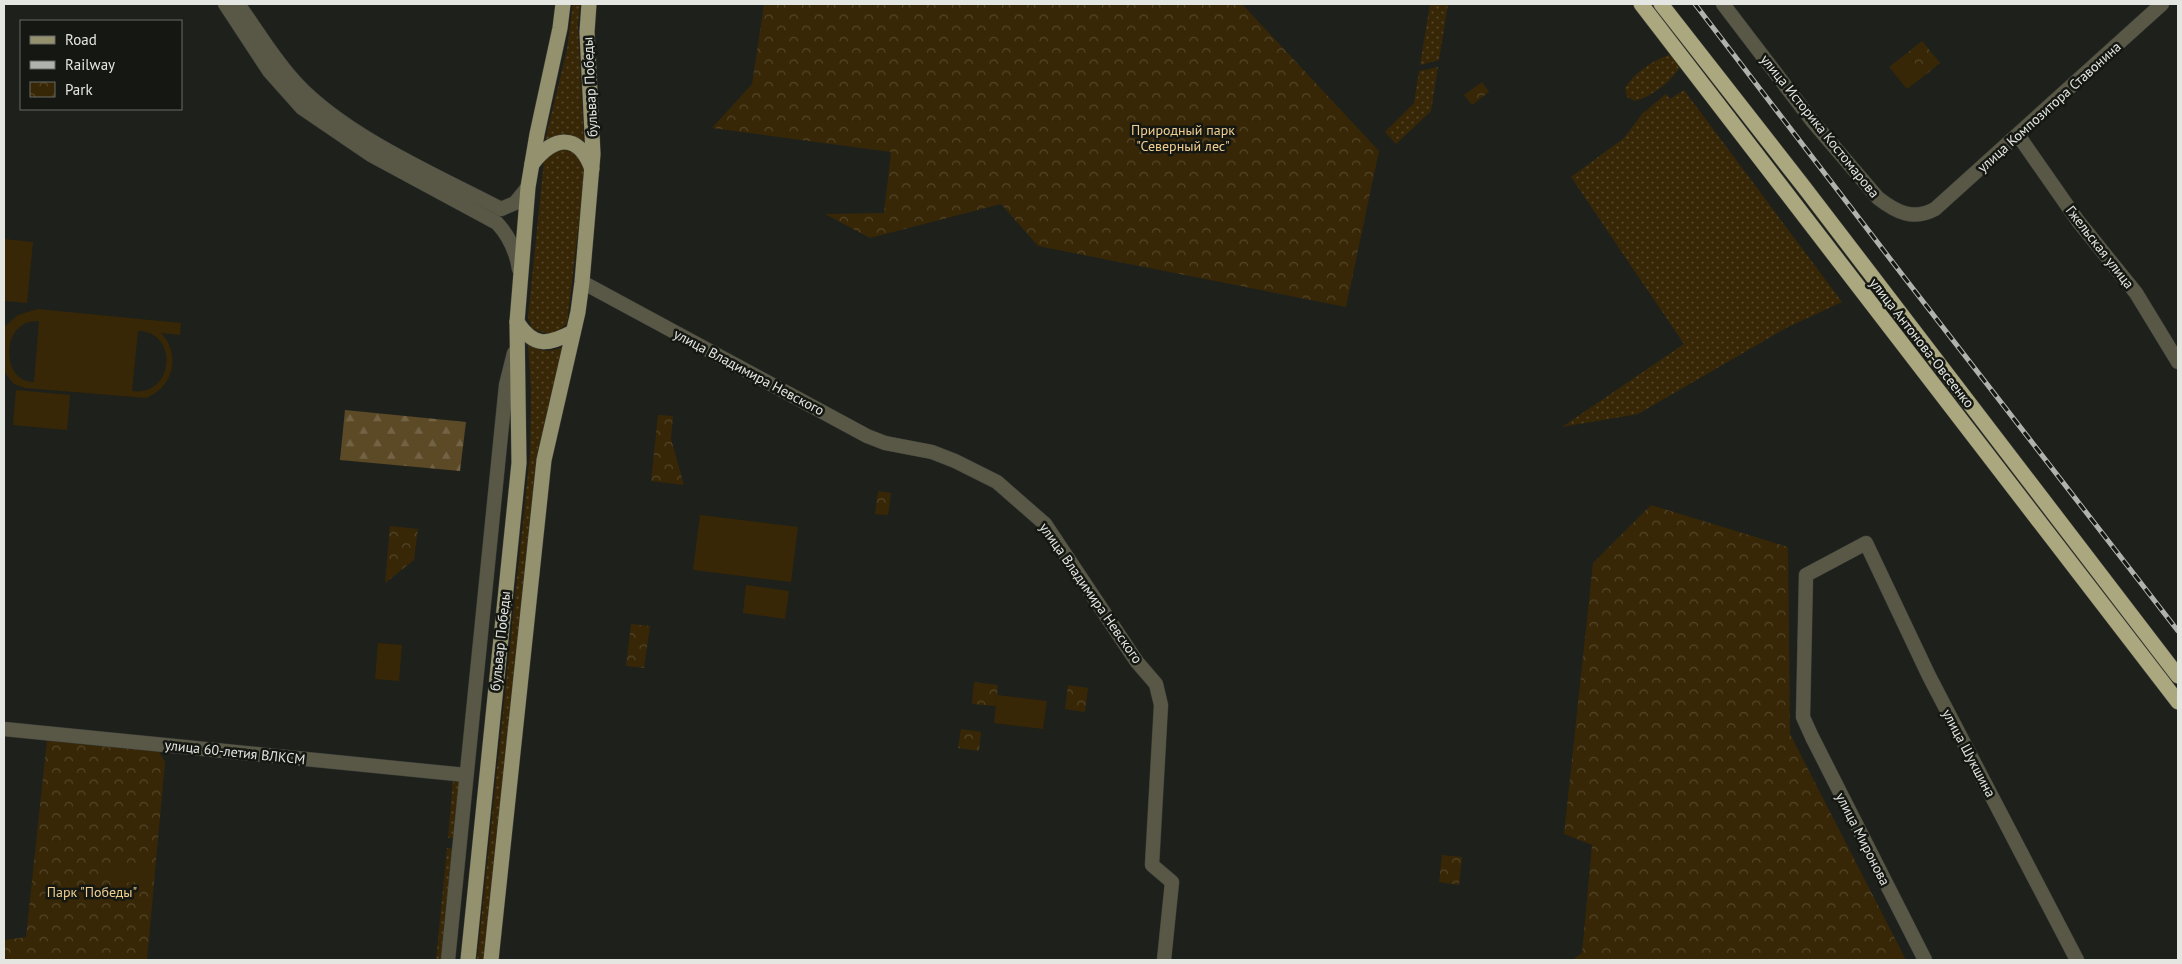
<svg xmlns="http://www.w3.org/2000/svg" width="2182" height="964" viewBox="0 0 2182 964" font-family="'PT Sans',sans-serif">
<style>
.grass{fill:url(#grass-dots)}
.forest{fill:url(#forest-firs)}
.park{fill:url(#park-crowns)}
.garden{fill:#372706;fill-rule:evenodd}
.lines{fill:none;stroke-linecap:round;stroke-linejoin:round}
.minor-casing{stroke:#3a3c37;stroke-width:15}
.major-casing{stroke:#3a3c37;stroke-width:16}
.highway-casing{stroke:#3a3c37;stroke-width:16}
.minor{stroke:#595847;stroke-width:14}
.major{stroke:#94916e;stroke-width:15}
.highway{stroke:#aba77e;stroke-width:15}
.rail-casing{stroke:#b0b2ae;stroke-width:5}
.rail{stroke:#151712;stroke-width:3;stroke-dasharray:9;stroke-linecap:butt}
.labels{text-anchor:middle;stroke-width:5;stroke-linejoin:round;paint-order:stroke}
.street-label{font-size:14px;fill:#e4e6e2;stroke:#151712}
.park-label{font-size:14px;fill:#efce90;stroke:#151712}
</style>
<defs>
<pattern id="grass-dots" width="8" height="8" patternUnits="userSpaceOnUse" patternTransform="scale(1.25)"><rect width="8" height="8" fill="#372706"/><path d="M2 2h.1M6 6h.1" fill="none" stroke="#54462a" stroke-width="1.8" stroke-linecap="round"/></pattern>
<pattern id="forest-firs" width="22" height="20" patternUnits="userSpaceOnUse" patternTransform="scale(1.25)"><rect width="22" height="20" fill="#5c4926"/><path d="M5 1l3.5 6h-7zM16 11l3.5 6h-7z" fill="#736345"/></pattern>
<pattern id="park-crowns" width="20" height="18" patternUnits="userSpaceOnUse" patternTransform="scale(1.25)"><rect width="20" height="18" fill="#372706"/><path d="M2 6a3 3 0 1 1 6 0M12 15a3 3 0 1 1 6 0" fill="none" stroke="#54462a"/></pattern>
</defs>
<rect width="100%" height="100%" fill="#1e201b"/>
<g class="grass">
<path d="M 573,4 L 580,4 L 578,26 L 584,144 C 571,133 560,132 545,141 L 567,49 Z"/>
<path d="M 1430,4 L 1448,4 L 1439,60 L 1420,65 Z"/>
<path d="M 1669,55 L 1677,60 L 1679,68 C 1671,82 1650,97 1635,101 L 1627,97 L 1625,88 C 1633,74 1653,60 1669,55 Z"/>
<path d="M 1438,67 L 1431,111 L 1396,144 L 1385,132 L 1414,103 L 1419,71 Z"/>
<path d="M 1684,90 L 1842,302 L 1786,328 L 1638,414 L 1562,427 L 1684,344 L 1571,177 L 1624,138 L 1642,114 L 1666,94 L 1670,99 Z"/>
<path d="M 563,149 C 577,153 582,158 585,172 L 567,323 C 556,336 546,335 532,328 L 528,317 L 544,161 L 552,152 Z"/>
<path d="M 528,343 C 539,352 550,353 562,347 L 536,459 L 484,960 L 477,960 L 530,455 L 531,391 Z"/>
<path d="M 453,780 L 461,781 L 455,838 L 448,838 Z"/>
<path d="M 447,848 L 455,849 L 444,960 L 436,960 Z"/>
</g>
<path class="forest" d="M 345,410 L 466,422 L 460,471 L 340,460 Z"/>
<g class="park">
<path d="M 764,4 L 1242,4 L 1379,151 L 1346,307 L 1038,246 L 1001,204 L 870,238 L 825,214 L 884,213 L 891,152 L 712,128 L 752,84 Z"/>
<path d="M 1922,41 L 1940,63 L 1924,76 L 1907,53 Z"/>
<path d="M 1482,82 L 1489,92 L 1472,105 L 1464,95 Z"/>
<path d="M 658,415 L 673,416 L 671,439 L 684,485 L 651,481 Z"/>
<path d="M 878,491 L 891,493 L 888,515 L 875,514 Z"/>
<path d="M 1651,505 L 1788,547 L 1790,734 L 1906,960 L 1572,960 L 1582,953 L 1592,845 L 1564,834 L 1593,563 Z"/>
<path d="M 390,526 L 418,529 L 414,560 L 385,583 Z"/>
<path d="M 631,624 L 650,626 L 644,668 L 626,666 Z"/>
<path d="M 974,682 L 998,685 L 996,706 L 972,704 Z"/>
<path d="M 1068,685 L 1088,688 L 1085,712 L 1065,709 Z"/>
<path d="M 961,729 L 981,732 L 979,751 L 958,748 Z"/>
<path d="M 47,740 L 158,750 L 165,762 L 147,960 L 4,960 L 4,940 L 26,937 Z"/>
<path d="M 1442,855 L 1462,857 L 1459,885 L 1439,882 Z"/>
</g>
<g class="garden">
<path d="M 1907,53 L 1924,76 L 1907,89 L 1889,67 Z"/>
<path d="M 4,239 L 33,242 L 27,303 L 4,301 Z"/>
<path d="M 38,309 L 181,323 L 180,335 L 161,333 C 181,354 174,387 146,398 L 25,388 L 14,384 L 4,372 L 4,327 L 18,315 ZM 39,321 L 34,382 C 0,382 0,319 39,321 ZM 138,331 C 179,331 175,397 132,391 Z"/>
<path d="M 16,390 L 70,395 L 67,430 L 13,425 Z"/>
<path d="M 700,515 L 798,527 L 791,582 L 693,570 Z"/>
<path d="M 746,585 L 789,591 L 785,619 L 743,613 Z"/>
<path d="M 378,643 L 402,645 L 399,681 L 375,679 Z"/>
<path d="M 997,695 L 1047,701 L 1043,729 L 994,723 Z"/>
<path d="M 111,863 L 151,866 L 150,882 L 110,883 Z"/>
</g>
<g class="lines">
<g class="minor-casing">
<g id="minor">
<path d="M 225,4 L 269,71 L 302,108 L 371,155 L 497,223 C 510,237 516,251 519,269"/>
<path d="M 238,4 C 257,30 274,60 297,84 C 347,137 436,175 501,209 L 515,203 L 528,187"/>
<path d="M 1723,4 L 1813,122 L 1878,198 C 1896,212 1913,221 1935,209 L 2162,4"/>
<path d="M 2018,135 L 2078,221 L 2136,293 L 2178,362"/>
<path d="M 582,282 L 867,436 L 885,443 L 932,452 L 955,461 L 997,482 L 1045,524 L 1137,662 L 1156,684 L 1161,705 L 1152,865 L 1172,882 L 1164,960"/>
<path d="M 4,729 L 466,775"/>
<path d="M 448,960 L 506,385 L 514,353"/>
<path d="M 1925,960 L 1812,737 L 1803,717 L 1806,575 L 1866,543 L 1929,676 L 2077,960"/>
</g>
</g>
<g class="major-casing">
<g id="major">
<path d="M 532,164 C 554,136 578,132 592,169"/>
<path d="M 517,322 C 534,348 548,345 573,332"/>
<path d="M 468,960 L 519,463 L 517,322 L 528,187 L 537,134 L 560,28 L 563,4"/>
<path d="M 491,960 L 544,460 L 578,312 L 582,282 L 593,154 L 587,32 L 589,4"/>
</g>
</g>
<g class="highway-casing">
<g id="highway">
<path d="M 1641,4 L 2178,702"/>
<path d="M 1661,4 L 1804,187 L 2178,676"/>
</g>
</g>
<use href="#minor" class="minor"/>
<use href="#major" class="major"/>
<use href="#highway" class="highway"/>
<g class="rail-casing">
<path id="rail" d="M 1695,4 L 1904,277 L 2178,631"/>
</g>
<use href="#rail" class="rail"/>
</g>
<g class="labels">
<g class="street-label">
<text transform="translate(590 87) rotate(-93)" y="5">бульвар Победы</text>
<text transform="translate(2049 107) rotate(-42)" y="5">улица Композитора Ставонина</text>
<text transform="translate(1820 126) rotate(51)" y="5">улица Историка Костомарова</text>
<text transform="translate(2100 247) rotate(52)" y="5">Гжельская улица</text>
<text transform="translate(1922 343) rotate(52)" y="5">улица Антонова-Овсеенко</text>
<text transform="translate(749 372) rotate(28)" y="5">улица Владимира Невского</text>
<text transform="translate(1091 593) rotate(55)" y="5">улица Владимира Невского</text>
<text transform="translate(500 641) rotate(-84)" y="5">бульвар Победы</text>
<text transform="translate(235 752) rotate(6)" y="5">улица 60-летия ВЛКСМ</text>
<text transform="translate(1969 753) rotate(62)" y="5">улица Шукшина</text>
<text transform="translate(1863 839) rotate(63)" y="5">улица Миронова</text>
</g>
<g class="park-label">
<text x="1183" y="135">Природный парк<tspan x="1183" dy="16">"Северный лес"</tspan></text>
<text x="92" y="897">Парк "Победы"</text>
</g>
</g>
<rect width="2182" height="964" fill="none" stroke="#e4e6e2" stroke-width="10"/>
<rect x="20" y="20" width="162" height="90" fill="#151712" stroke="#686a65"/>
<rect x="30" y="36" width="25" height="8" fill="#94916e" stroke="#686a65"/>
<text x="65" y="45" font-size="15" fill="#e4e6e2">Road</text>
<rect x="30" y="61" width="25" height="8" fill="#b0b2ae" stroke="#686a65"/>
<text x="65" y="70" font-size="15" fill="#e4e6e2">Railway</text>
<rect x="30" y="82" width="25" height="15" fill="url(#park-crowns)" stroke="#686a65"/>
<text x="65" y="95" font-size="15" fill="#e4e6e2">Park</text>
</svg>
